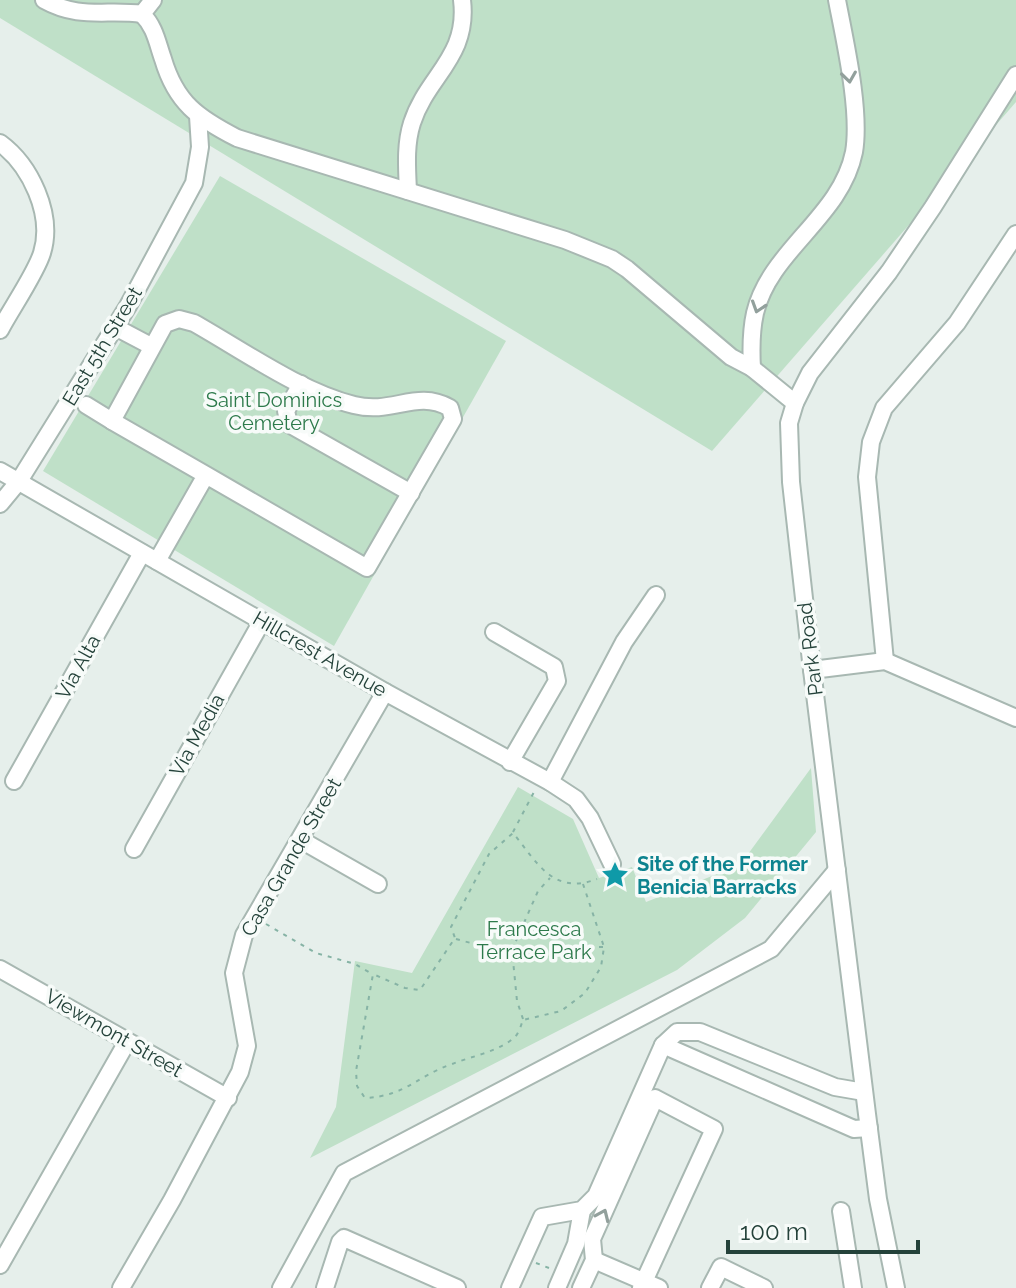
<svg xmlns="http://www.w3.org/2000/svg" width="1016" height="1288" viewBox="0 0 1016 1288" font-family="Raleway,sans-serif">
<style>
.green{fill:#bfe0c8}
.lines{fill:none;stroke-linecap:round;stroke-linejoin:round}
.minor-casing{stroke:#a8b8b2;stroke-width:20}
.path{stroke:#86b3a5;stroke-width:2;stroke-dasharray:4 6;stroke-linecap:butt}
.minor{stroke:#fff;stroke-width:16}
.oneway{stroke:#92a09c}
.labels{text-anchor:middle;stroke-width:7;stroke-linejoin:round;paint-order:stroke}
.street-label{font-size:20px;fill:#24423a;stroke:#f7fbf9}
.park-label{font-size:20px;fill:#2d7a4b;stroke:#f7fbf9}
.culture-label{font-size:20px;font-weight:bold;fill:#0d838f;stroke:#f7fbf9;text-anchor:start}
</style>
<rect width="100%" height="100%" fill="#e6efeb"/>
<g class="green">
<path d="M 0,0 L 1016,0 L 1016,102 L 712,451 L 0,18 Z"/>
<path d="M 220,176 L 506,341 L 334,646 L 43,471 Z"/>
<path d="M 811,768 L 816,832 L 745,918 L 677,970 L 310,1158 L 336,1107 L 355,961 L 412,973 L 518,787 L 573,819 L 599,878 L 632,867 L 646,902 L 740,865 Z"/>
</g>
<g class="lines">
<g class="minor-casing">
<g id="minor">
<path d="M 44,0 C 80,20 106,9 142,14"/>
<path d="M 153,0 L 142,14 C 155,27 157,42 163,59 C 176,103 198,118 237,138 L 565,240 L 612,259 L 627,269 L 731,357 L 752,368 L 795,403"/>
<path d="M 0,143 C 30,165 54,214 42,253 C 36,273 11,309 0,330"/>
<path d="M 408,191 C 407,168 405,145 412,123 C 427,76 469,57 462,0"/>
<path d="M 115,327 L 151,346"/>
<path d="M 752,368 C 751,350 751,331 755,313 C 770,250 841,217 854,152 C 861,111 845,42 837,0"/>
<path d="M 301,384 L 286,411 L 289,424 L 411,493"/>
<path d="M 86,405 L 112,421"/>
<path d="M 0,471 L 385,692 L 550,782 L 576,799 L 590,818 L 612,864"/>
<path d="M 0,504 L 19,481 L 128,306 L 194,183 L 200,147 L 198,116"/>
<path d="M 157,561 L 206,475 L 367,568 L 453,419 L 450,408 C 416,389 393,415 354,405 C 301,392 242,350 194,323 L 179,319 L 165,324 L 112,421 L 206,475"/>
<path d="M 494,632 L 554,667 L 557,681 L 510,762"/>
<path d="M 885,661 L 867,477 L 871,442 L 884,408 L 957,323 L 1016,234"/>
<path d="M 812,670 L 885,661 L 1016,718"/>
<path d="M 14,781 L 142,553"/>
<path d="M 550,782 L 624,642 L 656,595"/>
<path d="M 301,840 L 378,884"/>
<path d="M 134,849 L 262,621"/>
<path d="M 0,969 L 228,1098"/>
<path d="M 663,1045 L 677,1032 L 700,1032 L 835,1087 L 864,1092"/>
<path d="M 841,1211 L 853,1288"/>
<path d="M 594,1260 L 659,1288"/>
<path d="M 0,1265 L 127,1042"/>
<path d="M 121,1288 L 172,1200 L 240,1072 L 247,1046 L 234,973 L 244,935 L 385,692"/>
<path d="M 281,1288 L 344,1173 L 771,949 L 837,870"/>
<path d="M 325,1288 L 340,1242 L 344,1238 L 457,1288"/>
<path d="M 510,1288 L 542,1217 L 582,1210 L 596,1196 L 663,1045 L 854,1129 L 869,1128"/>
<path d="M 557,1288 L 576,1244 L 582,1210"/>
<path d="M 581,1288 L 594,1260 L 592,1239 L 655,1098 L 714,1129 L 641,1288"/>
<path d="M 710,1288 L 721,1267 L 764,1288"/>
<path d="M 896,1288 L 878,1199 L 867,1114 L 812,670 L 791,482 L 789,423 L 795,403 L 810,373 L 889,272 L 933,207 L 1016,75"/>
</g>
</g>
<g class="path">
<path d="M 513,832 L 534,792"/>
<path d="M 583,884 L 604,947 L 601,967 L 585,993 L 561,1011 L 523,1020 C 521,1025 519,1033 515,1037 C 498,1052 472,1056 452,1064 C 417,1076 406,1096 365,1098 L 357,1086 L 356,1071 L 373,974 L 405,988 L 420,990 L 455,938 L 451,927 L 489,854 L 513,833 C 537,862 553,896 597,879"/>
<path d="M 266,924 L 316,953 L 355,964 L 372,974"/>
<path d="M 456,939 L 482,946 L 512,950"/>
<path d="M 589,947 L 603,947"/>
<path d="M 523,1019 L 517,1001 L 512,950 L 538,891 L 550,878"/>
<path d="M 536,1263 L 549,1268"/>
</g>
<use href="#minor" class="minor"/>
</g>
<defs><path id="oneway-chevron" d="M-2-3.5L2.5 0L-2 3.5" fill="none" stroke-width="1.6" stroke-linecap="round" stroke-linejoin="round" transform="scale(2)"/></defs>
<g class="oneway">
<use href="#oneway-chevron" transform="translate(849 77) rotate(82)"/>
<use href="#oneway-chevron" transform="translate(758 307) rotate(108)"/>
<use href="#oneway-chevron" transform="translate(603 1215) rotate(-66)"/>
</g>
<defs>
<g id="sight-bare" transform="scale(2.16)"><path d="M0-6L1.8-2.2L6-1.7L2.9 1.2L3.7 5.4L0 3.3L-3.7 5.4L-2.9 1.2L-6-1.7L-1.8-2.2Z" fill="#0f9aa8" stroke="#f7fbf9" stroke-width="2.5" paint-order="stroke"/></g>
</defs>
<g fill-rule="evenodd">
<use href="#sight-bare" x="615" y="875"/>
</g>
<g class="labels">
<g class="street-label">
<text transform="translate(102 346) rotate(-59)" y="7">East 5th Street</text>
<text transform="translate(810 649) rotate(-97)" y="7">Park Road</text>
<text transform="translate(320 654) rotate(30)" y="7">Hillcrest Avenue</text>
<text transform="translate(78 667) rotate(-61)" y="7">Via Alta</text>
<text transform="translate(197 735) rotate(-61)" y="7">Via Media</text>
<text transform="translate(291 857) rotate(-60)" y="7">Casa Grande Street</text>
<text transform="translate(114 1033) rotate(30)" y="7">Viewmont Street</text>
</g>
<g class="park-label">
<text x="274" y="407">Saint Dominics<tspan x="274" dy="23">Cemetery</tspan></text>
<text x="534" y="936">Francesca<tspan x="534" dy="23">Terrace Park</tspan></text>
</g>
<g class="culture-label">
<text x="637" y="871">Site of the Former<tspan x="637" dy="23">Benicia Barracks</tspan></text>
</g>
</g>
<path d="M728 1240v12h190v-12" fill="none" stroke="#24423a" stroke-width="4"/>
<text x="740" y="1240" font-size="24" fill="#24423a" stroke="#f7fbf9" stroke-width="6" paint-order="stroke">100 m</text>
</svg>
